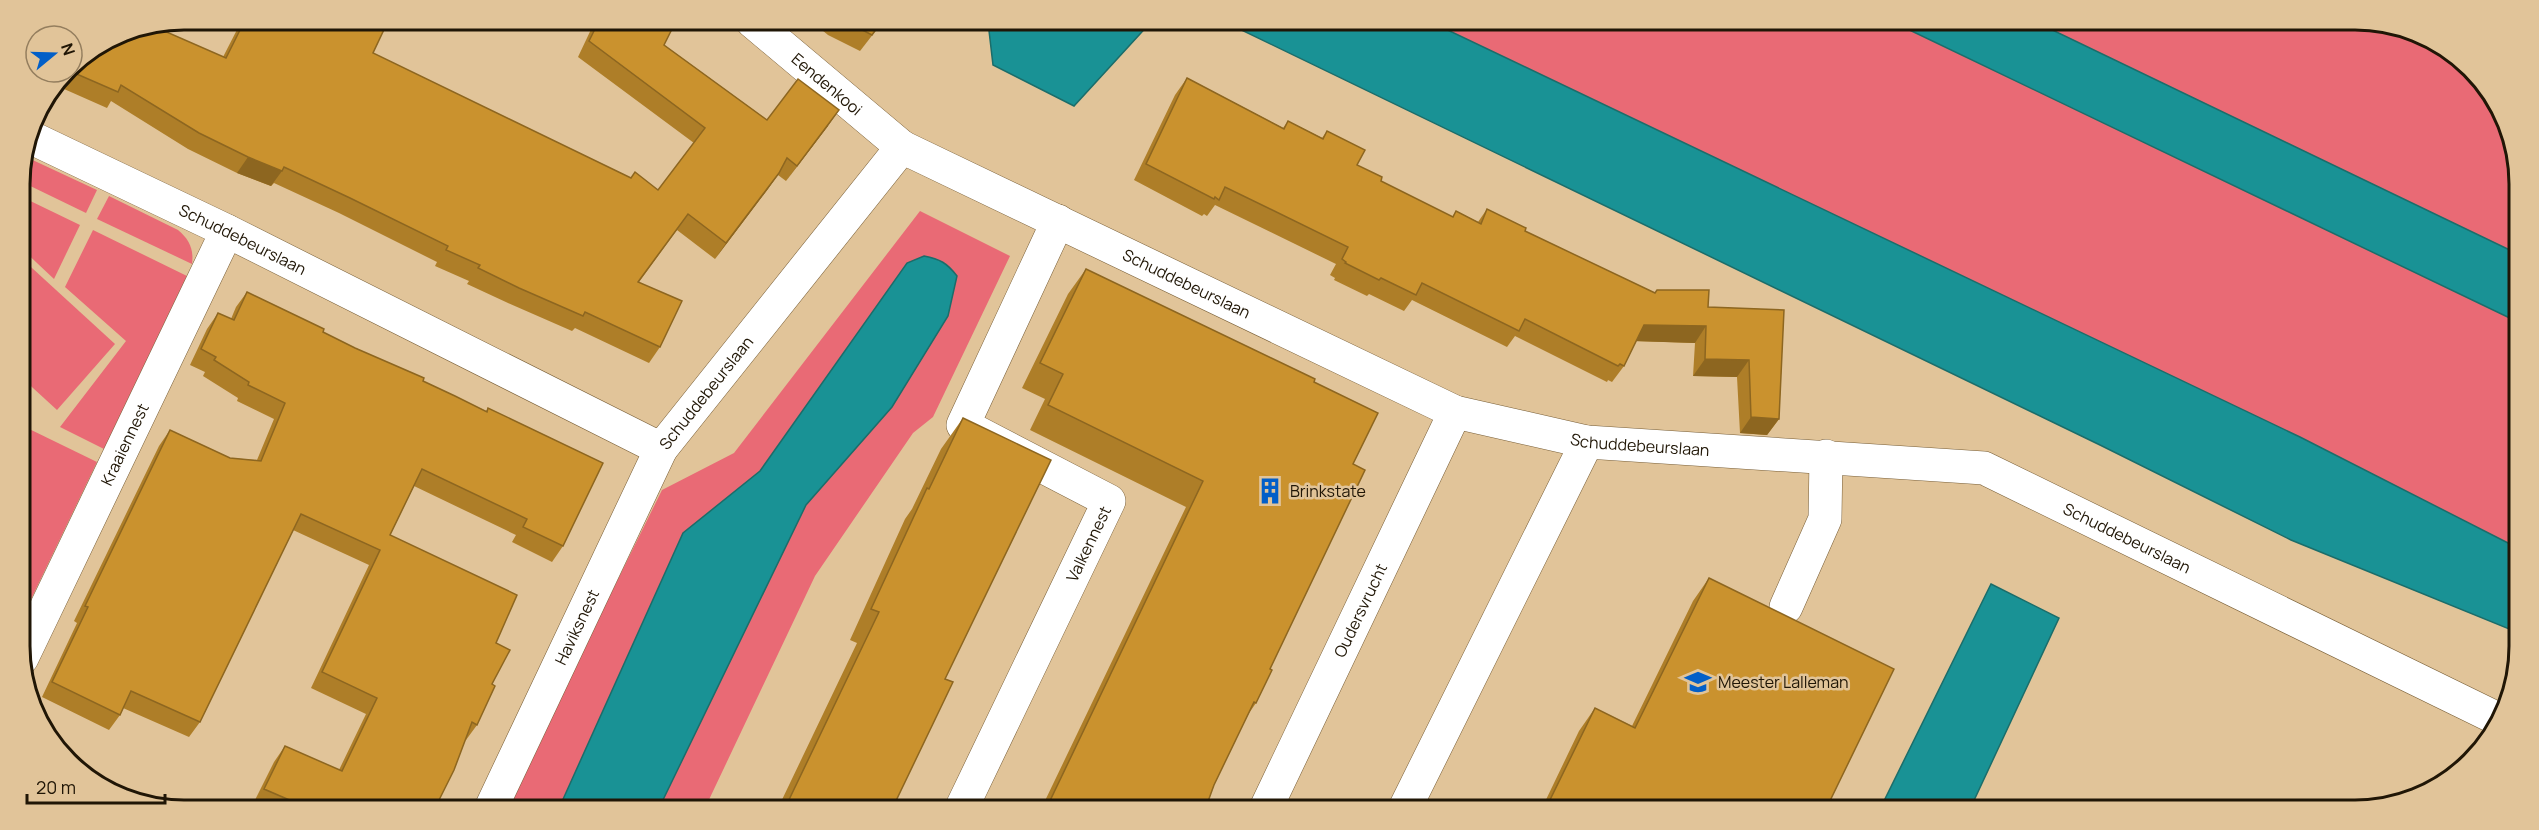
<svg xmlns="http://www.w3.org/2000/svg" width="2539" height="830" viewBox="0 0 2539 830" font-family="Manrope,sans-serif">
<style>
.green{fill:#e96a75}
.water{fill:#199295;stroke:#1b6d6a;stroke-width:1.5}
.lines{fill:none;stroke-linecap:round;stroke-linejoin:round}
.minor-casing{stroke:#785e36;stroke-width:34}
.minor{stroke:#fff;stroke-width:33}
.wall{fill:#ae7e28}
.shaded-wall{fill:#8d6620}
.building{fill:#ca922e;stroke:#8d6620;stroke-width:1.5}
.labels{text-anchor:middle;stroke-width:5;stroke-linejoin:round;paint-order:stroke}
.street-label{font-size:16px;fill:#201606;stroke:#e1c499}
.poi-label{font-size:16px;fill:#201606;stroke:#e1c499;text-anchor:start}
.rim{fill:none;stroke:#201606;stroke-width:3}
</style>
<rect width="100%" height="100%" fill="#e1c499"/>
<g class="green">
<path d="M 1433,23 L 1897,24 L 2516,321 L 2514,546 L 2300,437 Z"/>
<path d="M 2040,24 L 2398,25 L 2478,75 L 2516,152 L 2516,253 Z"/>
<path d="M 24,156 L 97,190 L 86,213 L 20,181 Z"/>
<path d="M 20,196 L 80,225 L 54,279 L 20,247 Z"/>
<path d="M 109,196 L 178,230 C 189,239 194,249 192,264 L 97,219 Z"/>
<path d="M 920,211 L 1010,256 L 933,417 L 913,433 L 815,576 L 706,806 L 660,806 L 806,505 L 892,407 L 896,400 L 907,263 L 760,471 L 683,533 L 560,806 L 506,806 L 662,490 L 734,453 Z"/>
<path d="M 93,230 L 187,276 L 104,449 L 60,427 L 126,341 L 65,287 Z"/>
<path d="M 20,257 L 115,344 L 57,410 L 21,377 Z"/>
<path d="M 21,425 L 97,462 L 22,618 Z"/>
</g>
<g class="water">
<path d="M 988,22 L 1151,22 L 1074,106 L 993,65 Z"/>
<path d="M 1225,22 L 1433,23 L 2300,437 L 2514,546 L 2514,631 L 2291,540 L 2100,445 Z"/>
<path d="M 1897,24 L 2040,24 L 2516,253 L 2516,321 Z"/>
<path d="M 924,256 C 940,259 947,263 957,276 L 948,316 L 892,407 L 806,505 L 660,806 L 560,806 L 683,533 L 760,471 L 907,263 Z"/>
<path d="M 1991,584 L 2059,618 L 1970,809 L 1880,809 Z"/>
</g>
<g class="lines">
<g class="minor-casing">
<g id="minor">
<path id="s1" d="M 752,21 L 902,147"/>
<path id="s2" d="M 30,137 L 227,231 L 661,449 L 902,147 L 1455,412 L 1587,442 L 1984,468 L 2500,720"/>
<path d="M 1786,607 L 1825,519 L 1826,456"/>
<path id="s3" d="M 22,658 L 227,231"/>
<path id="s4" d="M 492,806 L 661,449"/>
<path id="s5" d="M 962,807 L 1109,501 L 963,425 L 1058,221"/>
<path id="s6" d="M 1266,808 L 1455,412"/>
<path d="M 1405,808 L 1587,442"/>
</g>
</g>
<use href="#minor" class="minor"/>
</g>
<g class="wall">
<path d="M 242,20 L 386,20 L 373,53 L 631,178 L 658,190 L 694,143 L 578,57 L 595,21 L 676,21 L 664,45 L 767,120 L 828,126 L 786,181 L 778,175 L 715,259 L 677,230 L 639,282 L 660,347 L 649,363 L 575,328 L 572,331 L 508,303 L 467,284 L 469,281 L 435,266 L 437,262 L 339,213 L 274,183 L 271,186 L 237,173 L 188,149 L 111,101 L 107,108 L 55,85 L 65,72 L 223,57 Z"/>
<path d="M 811,21 L 883,21 L 860,51 L 828,35 Z"/>
<path d="M 1187,78 L 1283,128 L 1288,121 L 1322,138 L 1327,131 L 1357,165 L 1381,181 L 1452,217 L 1456,211 L 1478,222 L 1487,209 L 1525,231 L 1655,293 L 1657,290 L 1708,307 L 1784,310 L 1779,419 L 1767,435 L 1740,433 L 1737,377 L 1693,376 L 1695,343 L 1636,341 L 1624,366 L 1612,382 L 1608,380 L 1607,382 L 1515,336 L 1507,347 L 1412,300 L 1404,311 L 1369,294 L 1367,296 L 1334,280 L 1335,278 L 1330,275 L 1336,264 L 1215,205 L 1207,216 L 1204,214 L 1202,216 L 1134,180 L 1175,95 Z"/>
<path d="M 1086,269 L 1314,382 L 1353,464 L 1256,703 L 1247,716 L 1214,785 L 1206,807 L 1042,807 L 1186,507 L 1030,430 L 1045,399 L 1022,388 L 1068,294 Z"/>
<path d="M 247,292 L 323,332 L 423,381 L 486,411 L 488,408 L 563,546 L 552,562 L 512,542 L 516,535 L 414,486 L 390,535 L 496,643 L 492,684 L 477,725 L 466,740 L 465,740 L 436,806 L 255,805 L 253,804 L 274,762 L 285,746 L 339,770 L 366,714 L 311,688 L 369,565 L 293,530 L 200,722 L 189,737 L 123,708 L 120,715 L 109,730 L 42,697 L 77,623 L 74,621 L 159,446 L 170,430 L 230,458 L 257,460 L 274,419 L 237,401 L 238,398 L 203,376 L 205,372 L 190,365 L 207,329 L 218,313 L 231,319 L 236,307 Z"/>
<path d="M 963,418 L 893,807 L 779,806 L 857,643 L 850,640 L 905,519 L 912,509 L 941,449 Z"/>
<path d="M 1709,578 L 1826,809 L 1542,808 L 1579,731 L 1595,708 L 1632,726 L 1693,601 Z"/>
</g>
<g class="shaded-wall">
<path d="M 882,21 L 883,21 L 860,51 L 872,35 Z"/>
<path d="M 839,110 L 828,126 L 786,181 L 797,166 Z"/>
<path d="M 248,157 L 282,171 L 271,186 L 237,173 Z"/>
<path d="M 779,173 L 768,189 L 715,259 L 726,243 Z"/>
<path d="M 1644,325 L 1706,326 L 1695,343 L 1632,341 Z"/>
<path d="M 1705,359 L 1749,360 L 1737,377 L 1693,376 Z"/>
<path d="M 1751,417 L 1779,419 L 1767,435 L 1740,433 Z"/>
</g>
<g class="building">
<path d="M 245,20 L 386,20 L 388,21 L 373,53 L 631,178 L 635,172 L 658,190 L 705,128 L 589,41 L 599,21 L 676,21 L 664,45 L 767,120 L 798,79 L 839,110 L 797,166 L 787,158 L 779,173 L 726,243 L 688,214 L 638,282 L 682,301 L 660,347 L 585,312 L 583,316 L 519,288 L 478,268 L 480,265 L 446,250 L 448,246 L 350,198 L 284,167 L 282,171 L 248,157 L 199,133 L 121,85 L 118,92 L 72,72 L 72,65 L 121,32 L 153,26 L 226,58 Z"/>
<path d="M 845,21 L 882,21 L 872,35 Z"/>
<path d="M 1187,78 L 1284,129 L 1288,121 L 1323,139 L 1327,131 L 1365,150 L 1357,165 L 1382,177 L 1381,181 L 1453,217 L 1456,211 L 1481,224 L 1487,209 L 1526,228 L 1525,231 L 1655,293 L 1657,290 L 1709,290 L 1708,307 L 1784,310 L 1779,419 L 1751,417 L 1749,360 L 1705,359 L 1706,326 L 1644,325 L 1624,366 L 1620,364 L 1618,366 L 1525,319 L 1519,331 L 1422,283 L 1416,295 L 1381,278 L 1379,280 L 1345,263 L 1346,262 L 1342,259 L 1348,247 L 1225,187 L 1219,200 L 1215,197 L 1214,199 L 1146,164 Z"/>
<path d="M 1086,269 L 1315,379 L 1314,382 L 1378,413 L 1353,464 L 1365,470 L 1270,669 L 1272,670 L 1256,703 L 1254,702 L 1214,785 L 1206,807 L 1047,807 L 1203,481 L 1048,405 L 1063,374 L 1040,363 Z"/>
<path d="M 247,292 L 324,329 L 323,332 L 355,348 L 424,378 L 423,381 L 455,396 L 487,412 L 488,408 L 603,463 L 563,546 L 523,527 L 527,519 L 422,469 L 390,535 L 517,595 L 496,643 L 510,650 L 492,684 L 495,686 L 477,725 L 472,722 L 454,770 L 436,806 L 301,805 L 264,789 L 285,746 L 342,771 L 377,698 L 322,672 L 380,550 L 301,514 L 200,722 L 131,691 L 120,715 L 52,682 L 88,607 L 85,606 L 170,430 L 230,458 L 261,461 L 285,403 L 248,385 L 249,382 L 214,360 L 216,357 L 201,349 L 218,313 L 234,320 Z"/>
<path d="M 963,418 L 1051,460 L 945,679 L 953,682 L 893,807 L 786,806 L 879,612 L 871,609 L 927,488 L 929,489 Z"/>
<path d="M 1709,578 L 1894,669 L 1826,809 L 1546,808 L 1595,708 L 1635,728 Z"/>
</g>
<defs>
<g id="building-bare" transform="scale(2.07)"><path d="M-4-6H4V6H1V3H-1V6H-4ZM-2.5-4.3h1.7v1.8h-1.7ZM.8-4.3h1.7v1.8H.8ZM-2.5-1h1.7V.8h-1.7ZM.8-1h1.7V.8H.8Z" fill="#025fc8" stroke="#e1c499" stroke-width="2.5" paint-order="stroke"/></g>
<g id="school-bare" transform="scale(2.07)"><path d="M0-5L7-2L0 1L-7-2ZM-4 1L0 2.5L4 1V4Q0 6-4 4Z" fill="#025fc8" stroke="#e1c499" stroke-width="2.5" paint-order="stroke"/></g>
</defs>
<g fill-rule="evenodd">
<use href="#building-bare" x="1270" y="491"/>
<use href="#school-bare" x="1698" y="682"/>
</g>
<g class="labels">
<g class="street-label">
<text dy="6" stroke="none"><textPath href="#s1" startOffset="98">Eendenkooi</textPath></text>
<text dy="6" stroke="none"><textPath href="#s2" startOffset="236">Schuddebeurslaan</textPath></text>
<text dy="6" stroke="none"><textPath href="#s2" startOffset="1406">Schuddebeurslaan</textPath></text>
<text dy="6" stroke="none"><textPath href="#s2" startOffset="776">Schuddebeurslaan</textPath></text>
<text dy="6" stroke="none"><textPath href="#s2" startOffset="1892">Schuddebeurslaan</textPath></text>
<text dy="6" stroke="none"><textPath href="#s3" startOffset="237">Kraaiennest</textPath></text>
<text dy="6" stroke="none"><textPath href="#s2" startOffset="2396">Schuddebeurslaan</textPath></text>
<text dy="6" stroke="none"><textPath href="#s5" startOffset="292">Valkennest</textPath></text>
<text dy="6" stroke="none"><textPath href="#s6" startOffset="219">Oudersvrucht</textPath></text>
<text dy="6" stroke="none"><textPath href="#s4" startOffset="198">Haviksnest</textPath></text>
</g>
<g class="poi-label">
<text x="1290" y="497">Brinkstate</text>
<text x="1718" y="688">Meester Lalleman</text>
</g>
</g>
<path d="M0 0H2539V830H0ZM184 30H2355A154 154 0 0 1 2509 184V646A154 154 0 0 1 2355 800H184A154 154 0 0 1 30 646V184A154 154 0 0 1 184 30Z" fill="#e1c499" fill-rule="evenodd"/>
<path class="rim" d="M184 30H2355A154 154 0 0 1 2509 184V646A154 154 0 0 1 2355 800H184A154 154 0 0 1 30 646V184A154 154 0 0 1 184 30Z"/>
<g transform="translate(54 54) rotate(71)"><circle r="28" fill="#e1c499" stroke="#947e5e" stroke-width="1.5"/>
<path d="M0-4.5L10 22L0 15L-10 22Z" fill="#025fc8"/>
<text y="-9" font-size="16" font-weight="bold" text-anchor="middle" fill="#201606">N</text>
</g>
<path d="M27 794v9h138v-9" fill="none" stroke="#201606" stroke-width="3"/>
<text x="36" y="794" font-size="18" fill="#201606" stroke="#e1c499" stroke-width="4.5" paint-order="stroke">20 m</text>
</svg>
